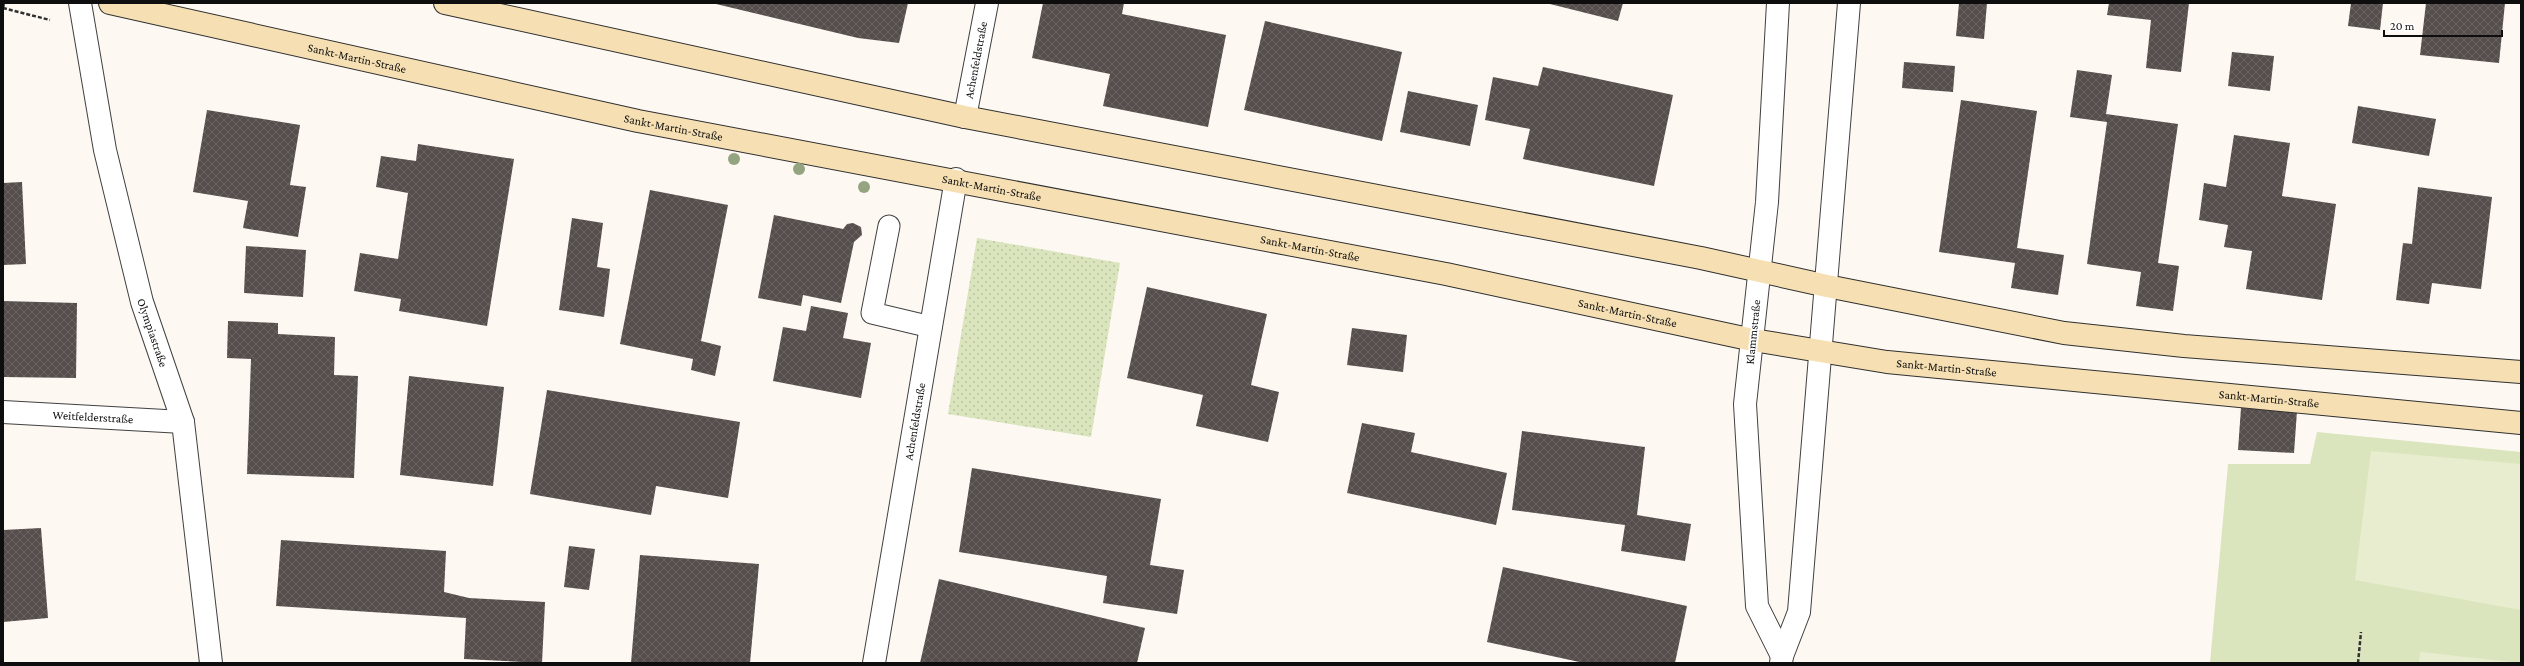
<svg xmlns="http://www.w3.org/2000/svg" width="2524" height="666" viewBox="0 0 2524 666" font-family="'Crimson Pro',serif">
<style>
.grass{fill:url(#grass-dots)}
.park{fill:#dae5be}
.pitch{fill:#e9edcf}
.building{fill:url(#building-cross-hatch)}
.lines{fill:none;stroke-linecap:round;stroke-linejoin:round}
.service-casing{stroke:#414141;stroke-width:23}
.minor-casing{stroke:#414141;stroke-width:24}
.secondary-casing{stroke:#303030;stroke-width:24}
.path{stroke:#303030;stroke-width:2.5;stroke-dasharray:4 2;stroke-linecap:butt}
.service{stroke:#fff;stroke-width:21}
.minor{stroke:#fff;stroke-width:22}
.secondary{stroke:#f6e0b3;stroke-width:22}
.tree{fill:#94a481}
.labels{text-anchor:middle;stroke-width:4;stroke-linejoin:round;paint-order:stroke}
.street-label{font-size:12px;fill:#0e0e0e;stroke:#fff}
</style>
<defs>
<pattern id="grass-dots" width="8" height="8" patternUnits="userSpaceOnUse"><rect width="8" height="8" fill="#dae5be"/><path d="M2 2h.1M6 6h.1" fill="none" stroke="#bac3a2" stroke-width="1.8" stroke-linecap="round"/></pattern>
<pattern id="building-cross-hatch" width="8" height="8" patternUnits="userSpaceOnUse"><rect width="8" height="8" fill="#564e4c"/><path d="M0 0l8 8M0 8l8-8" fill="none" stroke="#696361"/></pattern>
</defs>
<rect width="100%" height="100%" fill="#fdf8f1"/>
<path class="grass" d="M 977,238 L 1120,263 L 1091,437 L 948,414 Z"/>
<path class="park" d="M 2317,432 L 2521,452 L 2521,663 L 2210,663 L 2228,464 L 2310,464 Z"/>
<g class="pitch">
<path d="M 2371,451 L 2521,464 L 2521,610 L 2355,580 Z"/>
<path d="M 2420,652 L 2521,663 L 2419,663 Z"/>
</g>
<g class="building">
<path d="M 908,3 L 899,43 L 858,38 L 716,4 Z"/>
<path d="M 1043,3 L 1124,3 L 1122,14 L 1226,35 L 1208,127 L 1103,106 L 1110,74 L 1032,58 Z"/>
<path d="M 1546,3 L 1623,3 L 1618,21 Z"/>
<path d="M 1959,3 L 1987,3 L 1984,39 L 1956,36 Z"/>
<path d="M 2109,3 L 2189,3 L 2181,72 L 2146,68 L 2151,20 L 2107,15 Z"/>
<path d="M 2351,3 L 2383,3 L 2380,30 L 2348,26 Z"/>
<path d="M 2426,3 L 2505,3 L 2499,63 L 2420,55 Z"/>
<path d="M 1265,21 L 1402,52 L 1382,141 L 1244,110 Z"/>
<path d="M 2232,52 L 2274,56 L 2270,91 L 2228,86 Z"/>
<path d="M 1904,62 L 1955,66 L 1953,92 L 1902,88 Z"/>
<path d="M 1543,67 L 1673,95 L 1654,186 L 1523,159 L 1530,129 L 1485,120 L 1493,77 L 1538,86 Z"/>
<path d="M 2077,70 L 2112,75 L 2106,114 L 2178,124 L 2158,263 L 2179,266 L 2173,311 L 2136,306 L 2141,272 L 2087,264 L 2107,122 L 2070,117 Z"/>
<path d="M 1408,91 L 1478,105 L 1470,146 L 1400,132 Z"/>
<path d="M 1961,100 L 2037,111 L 2017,248 L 2064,255 L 2058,295 L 2011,288 L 2015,263 L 1939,252 Z"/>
<path d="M 2358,106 L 2436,119 L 2429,156 L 2352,143 Z"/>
<path d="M 207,110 L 300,125 L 290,185 L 306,187 L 298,237 L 243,228 L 248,201 L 193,192 Z"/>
<path d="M 2234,135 L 2290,143 L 2282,196 L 2336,204 L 2322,300 L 2246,289 L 2252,251 L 2224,247 L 2228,225 L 2199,220 L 2204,183 L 2226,187 Z"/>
<path d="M 418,144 L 514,159 L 487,326 L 399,311 L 401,299 L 354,291 L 360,253 L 398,259 L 408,193 L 376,187 L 381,156 L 416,161 Z"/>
<path d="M 22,182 L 26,264 L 3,265 L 3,183 Z"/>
<path d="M 2418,187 L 2492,197 L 2481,289 L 2432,283 L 2429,304 L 2396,300 L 2403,243 L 2412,244 Z"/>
<path d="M 650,190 L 728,205 L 701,341 L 721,346 L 715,376 L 691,370 L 693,359 L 620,344 Z"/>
<path d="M 774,215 L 843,229 L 847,224 L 853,223 L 861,227 L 862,235 L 854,242 L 841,303 L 803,295 L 801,306 L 758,298 Z"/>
<path d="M 572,218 L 603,223 L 597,267 L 610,269 L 604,317 L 559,310 Z"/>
<path d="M 246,246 L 306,250 L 303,297 L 244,293 Z"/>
<path d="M 1147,287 L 1267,314 L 1251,385 L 1279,392 L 1268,442 L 1196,426 L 1203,395 L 1127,378 Z"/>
<path d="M 3,301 L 77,303 L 76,378 L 3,377 Z"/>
<path d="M 811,306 L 848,313 L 843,338 L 871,343 L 861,398 L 773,381 L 783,327 L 806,331 Z"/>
<path d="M 228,321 L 278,323 L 278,334 L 335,337 L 334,375 L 358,376 L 354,478 L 247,474 L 251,359 L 227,358 Z"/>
<path d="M 1352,328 L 1407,335 L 1403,372 L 1347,365 Z"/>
<path d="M 409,376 L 504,387 L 493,486 L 400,475 Z"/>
<path d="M 547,390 L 740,422 L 728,498 L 656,486 L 651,515 L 530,494 Z"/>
<path d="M 2241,408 L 2297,411 L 2294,453 L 2238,450 Z"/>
<path d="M 1362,423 L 1415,433 L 1411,452 L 1507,473 L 1496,525 L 1347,493 Z"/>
<path d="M 1522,431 L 1645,447 L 1637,515 L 1691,524 L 1685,561 L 1621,551 L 1625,525 L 1512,510 Z"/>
<path d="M 972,468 L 1161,499 L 1150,565 L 1184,570 L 1177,614 L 1103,603 L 1107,576 L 959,552 Z"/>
<path d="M 41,528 L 48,618 L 3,622 L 3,530 Z"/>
<path d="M 281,540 L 446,551 L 444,592 L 469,598 L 545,602 L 542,663 L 464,659 L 466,618 L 276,606 Z"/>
<path d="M 569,546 L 595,549 L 589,590 L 564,587 Z"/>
<path d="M 640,555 L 759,564 L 750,663 L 631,663 Z"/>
<path d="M 1503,567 L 1687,606 L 1675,663 L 1584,663 L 1487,642 Z"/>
<path d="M 939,579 L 1145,628 L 1137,663 L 920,663 Z"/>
</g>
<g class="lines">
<g class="service-casing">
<path id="service" d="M 889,226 L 872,313 L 931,327"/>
</g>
<g class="minor-casing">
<g id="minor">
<path id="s1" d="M 80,3 L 105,150 L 142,302 L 183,422 L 211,663"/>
<path d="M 1778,3 L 1767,202 L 1745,404 L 1757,606 L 1782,656"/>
<path id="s2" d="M 965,117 L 987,3"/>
<path id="s3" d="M 3,412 L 183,422"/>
<path id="s4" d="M 874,663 L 956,179"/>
<path d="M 1781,663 L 1782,656 L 1799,612 L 1849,3"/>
</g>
</g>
<g class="secondary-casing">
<g id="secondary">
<path id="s5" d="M 110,3 L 638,121 L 1446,274 L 1753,340 L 1887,362 L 2521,423"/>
<path d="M 445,3 L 965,117 L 1701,258 L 1827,286 L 2064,333 L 2184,346 L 2521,372"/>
</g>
</g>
<g class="path">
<path d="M 3,8 L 50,20"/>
<path d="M 3,8 L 4,3"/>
<path d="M 2358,663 L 2361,632"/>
</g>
<use href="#service" class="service"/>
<use href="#minor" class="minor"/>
<use href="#secondary" class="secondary"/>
</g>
<g class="tree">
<circle cx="734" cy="159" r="6"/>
<circle cx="799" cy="169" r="6"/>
<circle cx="864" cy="187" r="6"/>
</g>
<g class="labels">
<g class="street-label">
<text dy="4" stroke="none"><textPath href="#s5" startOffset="253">Sankt-Martin-Straße</textPath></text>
<text dy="4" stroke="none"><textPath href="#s2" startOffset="58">Achenfeldstraße</textPath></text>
<text dy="4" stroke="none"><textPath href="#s5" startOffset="577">Sankt-Martin-Straße</textPath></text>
<text dy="4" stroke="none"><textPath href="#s5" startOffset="901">Sankt-Martin-Straße</textPath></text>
<text dy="4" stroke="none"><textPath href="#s5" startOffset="1225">Sankt-Martin-Straße</textPath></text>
<text dy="4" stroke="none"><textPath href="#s5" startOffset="1549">Sankt-Martin-Straße</textPath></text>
<text dy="4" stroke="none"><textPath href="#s1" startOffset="338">Olympiastraße</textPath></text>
<text transform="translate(1753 332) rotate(-84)" y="4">Klammstraße</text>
<text dy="4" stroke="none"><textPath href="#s5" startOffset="1873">Sankt-Martin-Straße</textPath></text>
<text dy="4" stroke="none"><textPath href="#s5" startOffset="2197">Sankt-Martin-Straße</textPath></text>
<text dy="4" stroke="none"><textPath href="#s3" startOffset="90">Weitfelderstraße</textPath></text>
<text dy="4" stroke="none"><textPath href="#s4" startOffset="245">Achenfeldstraße</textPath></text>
</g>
</g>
<rect width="2524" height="666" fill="none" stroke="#0e0e0e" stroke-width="8"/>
<path d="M2384 30v6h118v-6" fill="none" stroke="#0e0e0e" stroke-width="2"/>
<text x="2390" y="30" font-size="12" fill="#0e0e0e" stroke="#ffffff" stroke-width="3" paint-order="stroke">20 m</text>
</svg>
